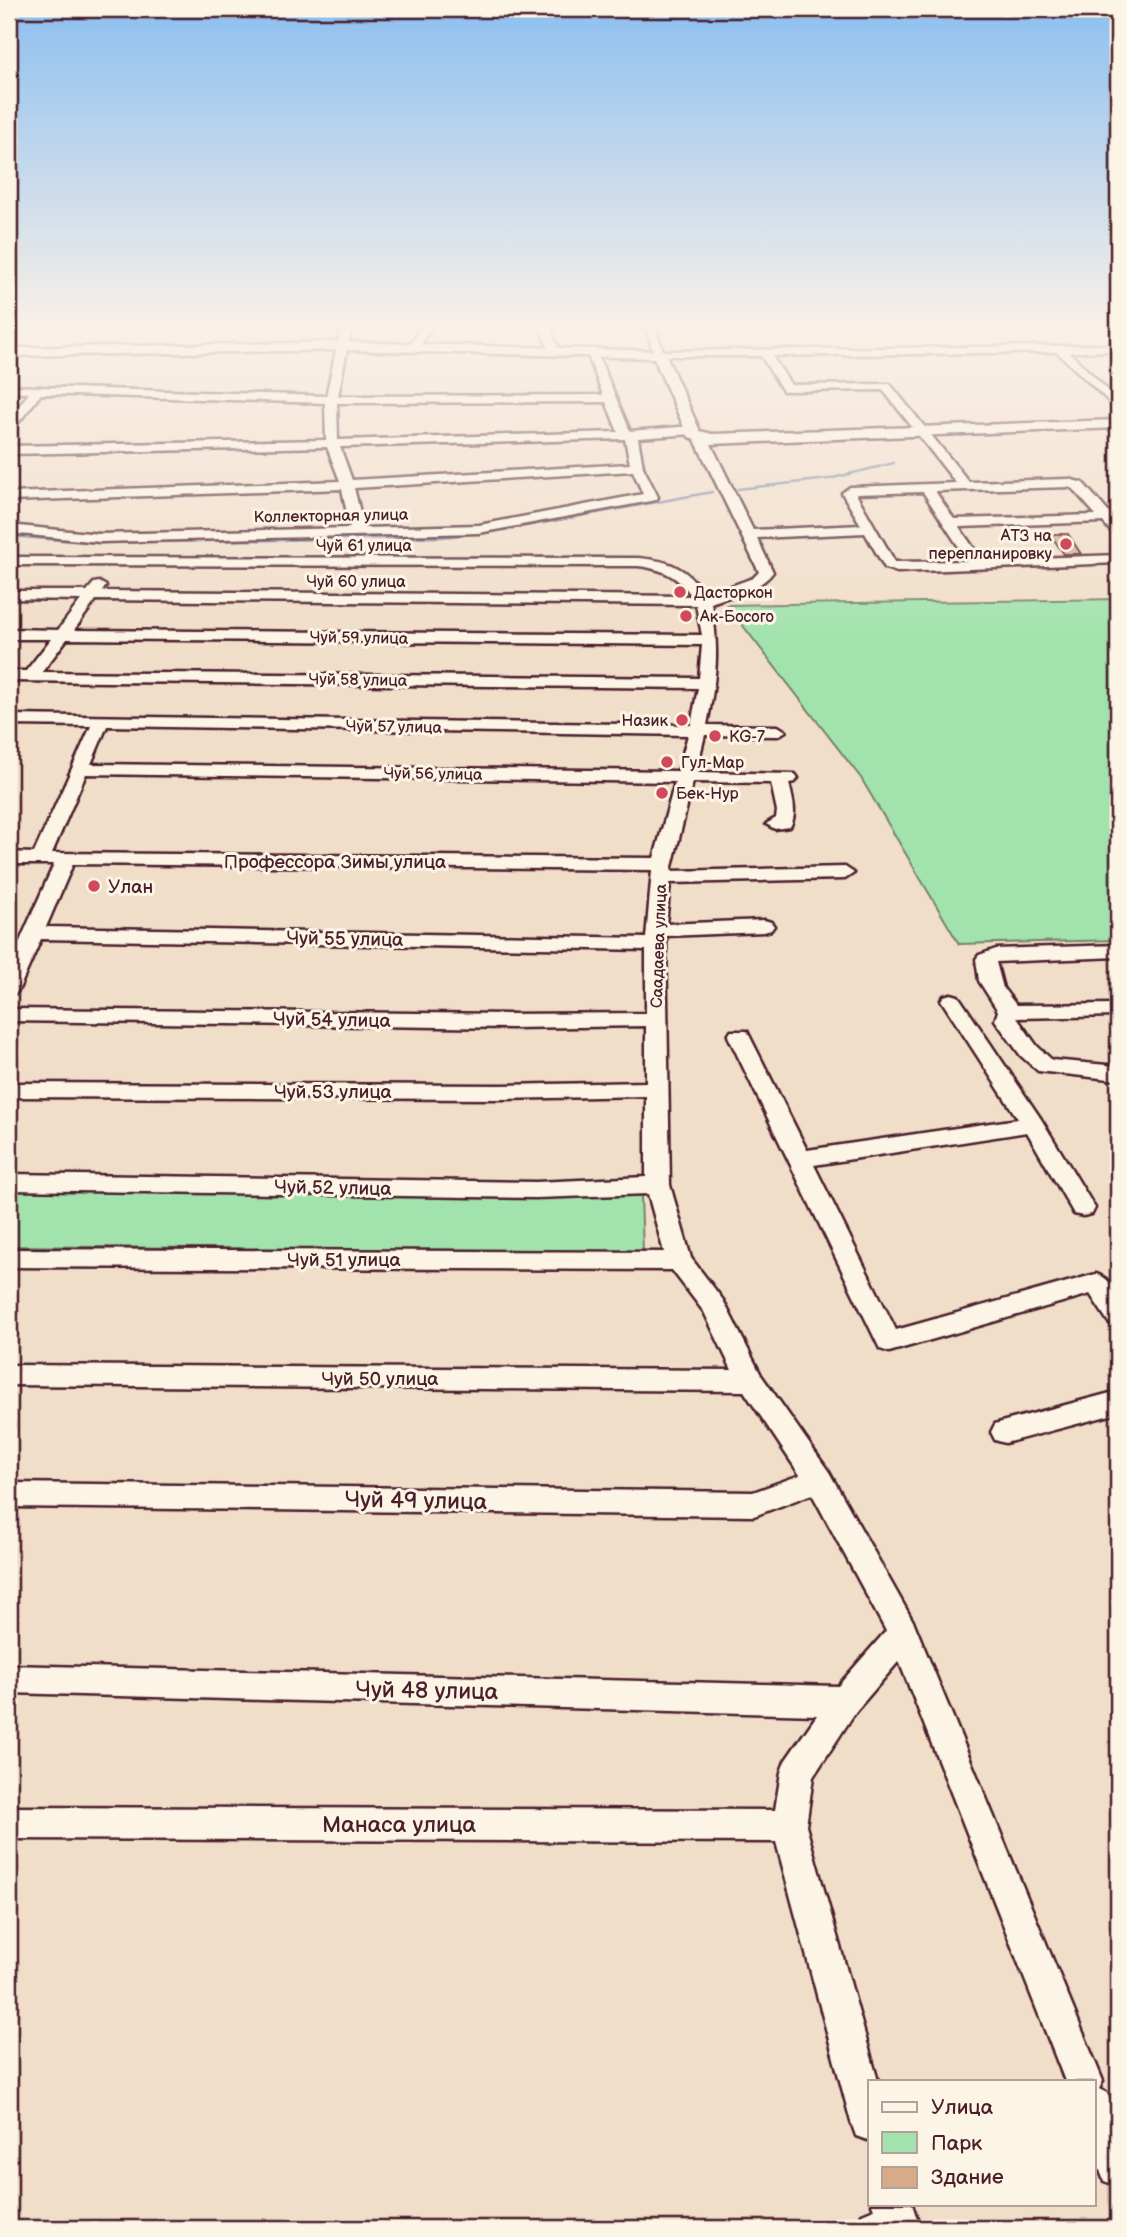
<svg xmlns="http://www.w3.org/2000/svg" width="1127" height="2237" viewBox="0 0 1127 2237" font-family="'Balsamiq Sans',sans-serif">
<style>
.green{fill:#a2e3ad;stroke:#76816c;stroke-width:2}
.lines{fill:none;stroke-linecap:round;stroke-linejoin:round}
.stream{stroke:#7f89aa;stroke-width:2.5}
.building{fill:#d7aa89;stroke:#4a1f2b;stroke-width:2}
.minor-casing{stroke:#4a1f2b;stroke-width:5}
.major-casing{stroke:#4a1f2b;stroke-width:5}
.minor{fill:#fcf5e5;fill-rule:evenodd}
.major{fill:#fcf5e5;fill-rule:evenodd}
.poi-dot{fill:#d1495b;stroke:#fcf5e5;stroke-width:2.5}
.labels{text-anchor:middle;stroke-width:6;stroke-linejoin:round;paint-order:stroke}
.far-street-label{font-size:16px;fill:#4a1f2b;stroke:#fcf5e5}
.far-poi-label{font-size:16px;fill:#4a1f2b;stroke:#fcf5e5;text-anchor:start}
.street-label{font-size:19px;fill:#4a1f2b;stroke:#fcf5e5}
.poi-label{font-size:19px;fill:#4a1f2b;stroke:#fcf5e5;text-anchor:start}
.near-street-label{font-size:23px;fill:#4a1f2b;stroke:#fcf5e5}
</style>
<rect width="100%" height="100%" fill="#f1dec9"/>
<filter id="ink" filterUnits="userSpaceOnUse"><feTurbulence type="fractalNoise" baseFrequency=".0143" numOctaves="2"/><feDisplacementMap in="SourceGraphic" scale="14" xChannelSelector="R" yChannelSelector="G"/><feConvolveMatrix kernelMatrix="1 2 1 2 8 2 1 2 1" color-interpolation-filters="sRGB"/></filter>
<g filter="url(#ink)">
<g class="green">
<path d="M 1118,599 L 1118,940 L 959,944 L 861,778 L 727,605 Z"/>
<path d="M 9,1190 L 641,1196 L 643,1253 L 9,1246 Z"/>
</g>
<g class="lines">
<g class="stream">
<path d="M 738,489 L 829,479 L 894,463"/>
<path d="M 9,536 L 97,543 L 442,537 L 493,532 L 712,492"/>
</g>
</g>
<path class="building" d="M 1050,534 L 1068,534 L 1081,554 L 1064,554 Z"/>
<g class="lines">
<g class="minor-casing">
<g id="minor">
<path d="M 342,324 L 352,324 L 338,396 L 603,395 L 587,353 L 592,350 L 597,353 L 630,431 L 692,426 L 698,430 L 692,434 L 638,438 L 643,467 L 658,497 L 656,500 L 479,533 L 100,542 L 9,533 L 9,525 L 100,534 L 350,528 L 342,489 L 9,501 L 9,493 L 340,481 L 327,447 L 9,454 L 9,446 L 326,440 L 325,403 L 41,394 L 19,422 L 15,423 L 9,419 L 29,393 L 9,392 L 9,386 L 326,396 ZM 606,402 L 618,432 L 338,440 L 337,403 ZM 625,439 L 630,464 L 352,480 L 340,447 ZM 633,471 L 643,494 L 479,525 L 364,528 L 354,488 Z"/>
<path d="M 424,324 L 434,324 L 418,348 L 410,348 L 409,346 Z"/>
<path d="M 539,324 L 549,324 L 559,351 L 558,353 L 549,351 Z"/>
<path d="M 644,324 L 654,324 L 663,351 L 1118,345 L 1118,351 L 1069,352 L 1118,400 L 1118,410 L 1057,352 L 772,356 L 791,385 L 890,384 L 969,482 L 1069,479 L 1083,483 L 1110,514 L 1118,515 L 1118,535 L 1113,534 L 1103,522 L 959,527 L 982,560 L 1118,555 L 1118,563 L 897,572 L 885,568 L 865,533 L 757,538 L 773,572 C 759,591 732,595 711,603 C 720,651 716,678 707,725 L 778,726 L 786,731 L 778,736 L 705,735 L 696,772 L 795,774 L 798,778 L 795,782 L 789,783 C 792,798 798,813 790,827 L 775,829 L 766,824 L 776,818 L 777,811 L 771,783 L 693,782 L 671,871 L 845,867 L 854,873 L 845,879 L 670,883 L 666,924 L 764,920 L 771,922 L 774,926 L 771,930 L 764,932 L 666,936 L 670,1185 L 691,1258 L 723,1300 L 761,1375 L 829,1472 L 914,1623 L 1103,2081 L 1099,2089 L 1107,2093 L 1118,2119 L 1118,2186 L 1104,2181 L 1094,2155 L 1094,2081 L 1065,2081 L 899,1661 L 856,1711 L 813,1777 L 806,1826 L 878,2081 L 870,2081 L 870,2141 L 856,2136 L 851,2122 L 776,1842 L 9,1839 L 9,1807 L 775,1810 L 781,1772 L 785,1761 L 817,1715 L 9,1693 L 9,1665 L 838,1686 L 886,1631 L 812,1494 L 754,1516 L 9,1507 L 9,1483 L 753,1492 L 800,1475 L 744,1391 L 9,1385 L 9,1365 L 732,1370 L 704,1312 L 672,1270 L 9,1267 L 9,1249 L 664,1252 L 648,1194 L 536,1198 L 9,1190 L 9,1174 L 536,1182 L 646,1177 L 646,1096 L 501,1099 L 9,1097 L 9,1083 L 501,1085 L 646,1082 L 646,1026 L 510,1028 L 9,1021 L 9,1009 L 510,1014 L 646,1013 L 646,950 L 41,939 L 19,989 L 16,993 L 9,995 L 9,966 L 54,864 L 9,864 L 9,852 L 34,853 L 91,726 L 9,725 L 9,715 L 691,725 L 698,688 L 9,681 L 9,671 L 26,671 L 51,639 L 9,639 L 9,629 L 58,630 L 81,600 L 9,599 L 9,591 L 87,591 L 94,583 L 99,582 L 106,586 L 102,591 L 692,596 C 677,576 664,569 638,566 L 9,565 L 9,557 L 638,558 C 672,561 685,567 706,595 L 753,578 L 759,572 L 693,436 L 695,433 L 703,433 L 709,440 L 753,530 L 861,525 L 842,493 L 850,487 L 956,483 L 883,390 L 783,391 L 761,356 L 655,356 ZM 1068,487 L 1073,489 L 1096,515 L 954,519 L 935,491 ZM 923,492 L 968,561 L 895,562 L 856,494 ZM 96,600 L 696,605 L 702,635 L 74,630 ZM 67,639 L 702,645 L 699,678 L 42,672 ZM 107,726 L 688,735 L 678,771 L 91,764 ZM 86,774 L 675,782 L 654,858 L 52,853 ZM 73,864 L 652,870 L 646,938 L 46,927 Z"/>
<path d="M 1118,945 L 1118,957 L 996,962 L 1003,988 L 1016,1005 L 1118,1004 L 1118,1016 L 1017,1018 L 1037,1046 L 1052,1060 L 1118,1066 L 1118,1080 L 1038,1071 L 1021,1056 L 995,1020 L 998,1011 L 979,981 L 976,959 L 979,955 L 996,949 Z"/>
<path d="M 951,994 L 958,996 L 961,1000 L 1041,1119 L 1095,1208 L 1092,1214 L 1083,1216 L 1074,1214 L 1027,1132 L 814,1165 L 896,1330 L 1096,1274 C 1119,1281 1118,1305 1118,1326 L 1109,1323 L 1090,1294 L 889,1352 L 880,1349 L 728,1036 L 731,1031 L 747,1031 L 807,1150 L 1018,1119 L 941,1000 L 944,996 Z"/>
<path d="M 1118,1391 L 1118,1413 L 1005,1443 L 995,1440 L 991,1432 L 995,1424 L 1005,1421 Z"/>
<path d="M 872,2204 L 912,2204 L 920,2228 L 856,2228 L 862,2214 L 874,2209 Z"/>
</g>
</g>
<g class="major-casing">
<path id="major" d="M 342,342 L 664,351 L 700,431 L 712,434 L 1118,420 L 1118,428 L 711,444 L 689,437 L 687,434 L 654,358 L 342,350 L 9,356 L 9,348 Z"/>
</g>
<use href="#minor" class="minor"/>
<use href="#major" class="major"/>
</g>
</g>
<linearGradient id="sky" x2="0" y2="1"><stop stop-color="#8cbff1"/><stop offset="0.51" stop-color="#f9f0e7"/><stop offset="1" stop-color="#f9f0e7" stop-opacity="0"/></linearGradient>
<rect width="1127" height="638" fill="url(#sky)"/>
<g class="poi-dot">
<circle cx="1066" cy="544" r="7"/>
<circle cx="680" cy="592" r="7"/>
<circle cx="686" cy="616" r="7"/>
<circle cx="682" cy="720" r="7"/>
<circle cx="715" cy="736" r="7"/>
<circle cx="667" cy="762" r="7"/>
<circle cx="662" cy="793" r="7"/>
<circle cx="94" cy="886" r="7"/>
</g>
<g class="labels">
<g class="far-street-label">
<text transform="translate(331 515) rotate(-1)" y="6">Коллекторная улица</text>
<text x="364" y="551">Чуй 61 улица</text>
<text x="356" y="587">Чуй 60 улица</text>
<text transform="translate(359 637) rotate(1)" y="6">Чуй 59 улица</text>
<text transform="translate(358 679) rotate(1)" y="6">Чуй 58 улица</text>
<text transform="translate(394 726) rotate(1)" y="6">Чуй 57 улица</text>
<text transform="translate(433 773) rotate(1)" y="6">Чуй 56 улица</text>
<text transform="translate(658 946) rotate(-88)" y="6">Саадаева улица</text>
</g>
<g class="far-poi-label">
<text x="1052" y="541" text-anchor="end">АТЗ на<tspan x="1052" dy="18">перепланировку</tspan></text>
<text x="694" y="598">Дасторкон</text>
<text x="700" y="622">Ак-Босого</text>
<text x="668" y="726" text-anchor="end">Назик</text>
<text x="729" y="742">KG-7</text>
<text x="681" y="768">Гул-Мар</text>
<text x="676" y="799">Бек-Нур</text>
</g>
<g class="street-label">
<text x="335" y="868">Профессора Зимы улица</text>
<text transform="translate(345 938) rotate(1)" y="7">Чуй 55 улица</text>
<text transform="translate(332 1019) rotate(1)" y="7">Чуй 54 улица</text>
<text x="333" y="1098">Чуй 53 улица</text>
<text transform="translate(333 1187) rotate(1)" y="7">Чуй 52 улица</text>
<text x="344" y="1266">Чуй 51 улица</text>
<text x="380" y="1385">Чуй 50 улица</text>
</g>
<g class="poi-label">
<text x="108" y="893">Улан</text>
</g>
<g class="near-street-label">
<text transform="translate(416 1500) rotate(1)" y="8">Чуй 49 улица</text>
<text transform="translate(427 1690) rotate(1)" y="8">Чуй 48 улица</text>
<text x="399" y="1832">Манаса улица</text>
</g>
</g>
<rect width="1127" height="2237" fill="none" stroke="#fcf5e5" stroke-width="35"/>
<rect x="18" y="18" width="1092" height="2202" fill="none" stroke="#4a1f2b" stroke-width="2.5" filter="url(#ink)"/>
<rect x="868" y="2080" width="228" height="126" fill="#fcf5e5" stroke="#b59f9b" stroke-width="2"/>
<rect x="882" y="2102" width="35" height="10" fill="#fcf5e5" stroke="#b59f9b" stroke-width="2"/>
<text x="931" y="2114" font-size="21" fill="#4a1f2b">Улица</text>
<rect x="882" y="2132" width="35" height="21" fill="#a2e3ad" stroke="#b59f9b" stroke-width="2"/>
<text x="931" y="2150" font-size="21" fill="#4a1f2b">Парк</text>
<rect x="882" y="2167" width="35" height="21" fill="#d7aa89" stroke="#b59f9b" stroke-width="2"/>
<text x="931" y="2184" font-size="21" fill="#4a1f2b">Здание</text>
</svg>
